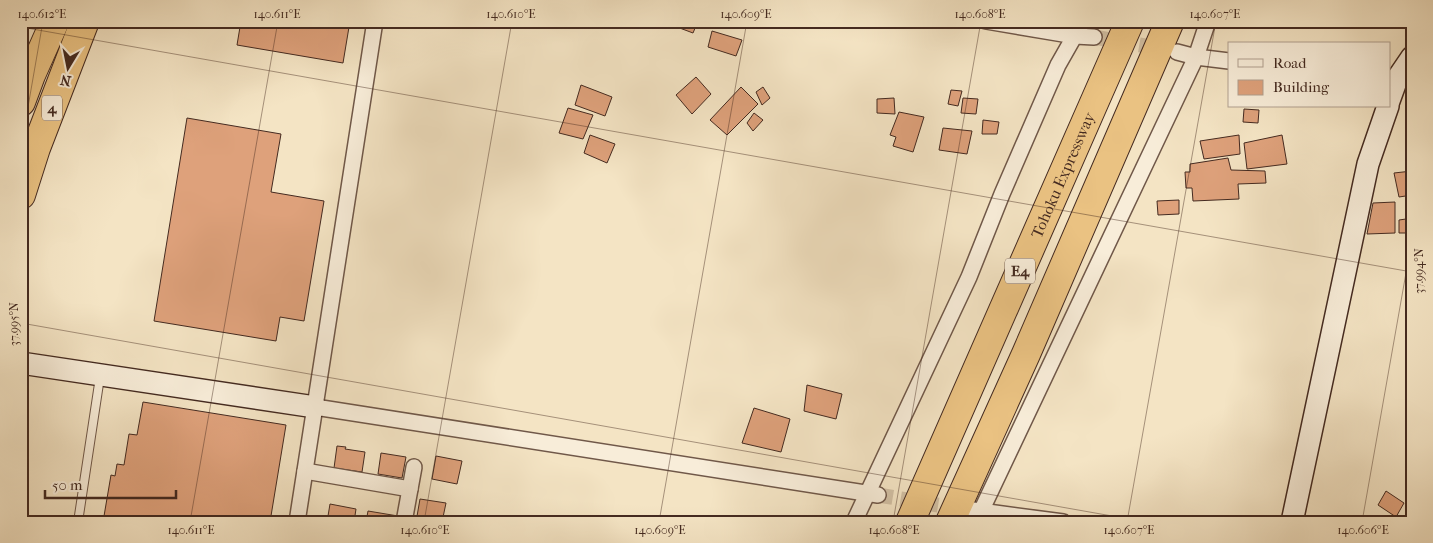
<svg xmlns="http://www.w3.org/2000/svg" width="1433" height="543" viewBox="0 0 1433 543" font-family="'IM FELL French Canon',serif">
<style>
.building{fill:#dea17b;stroke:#442a20}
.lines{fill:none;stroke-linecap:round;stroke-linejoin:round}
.street-tunnel{stroke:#d1bfa3;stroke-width:15;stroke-dasharray:15 8;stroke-linecap:butt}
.lane-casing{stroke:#705849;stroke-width:10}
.street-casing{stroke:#705849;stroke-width:18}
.secondary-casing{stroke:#442a20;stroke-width:24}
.highway-casing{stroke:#442a20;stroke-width:30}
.lane{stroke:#f8edd9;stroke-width:8}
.street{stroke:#f8edd9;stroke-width:15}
.secondary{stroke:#f8edd9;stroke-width:21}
.highway{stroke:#eac282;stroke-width:28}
.ticks{fill:none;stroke:#442a20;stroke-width:1;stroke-opacity:0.45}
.labels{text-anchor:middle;stroke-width:4;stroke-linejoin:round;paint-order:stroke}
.shield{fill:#f8edd9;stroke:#7a6458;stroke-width:1}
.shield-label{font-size:15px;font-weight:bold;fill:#442a20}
.street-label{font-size:16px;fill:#442a20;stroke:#f8edd9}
.neatline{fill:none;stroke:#442a20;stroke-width:2}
.ticks-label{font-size:12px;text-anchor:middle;fill:#442a20}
</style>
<rect width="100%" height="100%" fill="#f4e4c4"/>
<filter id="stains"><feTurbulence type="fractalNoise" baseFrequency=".004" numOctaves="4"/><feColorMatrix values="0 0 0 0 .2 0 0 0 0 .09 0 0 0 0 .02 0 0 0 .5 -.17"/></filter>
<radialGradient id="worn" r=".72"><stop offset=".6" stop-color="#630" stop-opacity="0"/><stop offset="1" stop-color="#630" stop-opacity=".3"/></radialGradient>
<g class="building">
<path d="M 241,21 L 350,21 L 343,63 L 237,45 Z"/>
<path d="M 677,21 L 698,21 L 693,33 L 677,27 Z"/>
<path d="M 712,31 L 742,40 L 736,56 L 708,47 Z"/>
<path d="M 696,77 L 711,94 L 692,114 L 676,95 Z"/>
<path d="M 581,85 L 612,97 L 605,116 L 575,105 Z"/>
<path d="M 741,87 L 758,104 L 727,135 L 710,120 Z"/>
<path d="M 763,87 L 770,98 L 762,105 L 756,92 Z"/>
<path d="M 951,90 L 962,91 L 958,106 L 948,104 Z"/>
<path d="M 894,98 L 895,114 L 877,113 L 877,99 Z"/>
<path d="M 963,98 L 978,99 L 976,114 L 961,113 Z"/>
<path d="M 568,108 L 593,115 L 583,139 L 559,133 Z"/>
<path d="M 1244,109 L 1259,110 L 1258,123 L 1243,122 Z"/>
<path d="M 899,112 L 924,117 L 913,152 L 893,146 L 896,137 L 890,135 Z"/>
<path d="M 754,113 L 763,120 L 753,131 L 747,123 Z"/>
<path d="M 187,118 L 281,134 L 271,192 L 324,201 L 304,321 L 280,317 L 276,341 L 154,321 Z"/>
<path d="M 983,120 L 999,122 L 997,134 L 982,134 Z"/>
<path d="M 943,128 L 972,131 L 967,154 L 939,150 Z"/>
<path d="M 590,135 L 615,144 L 607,163 L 584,153 Z"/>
<path d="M 1239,135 L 1240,154 L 1204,159 L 1200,141 Z"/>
<path d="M 1282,135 L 1287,164 L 1247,169 L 1244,143 Z"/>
<path d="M 1228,158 L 1231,170 L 1265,171 L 1266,183 L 1238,184 L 1239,199 L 1193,201 L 1192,188 L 1186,188 L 1185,172 L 1190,172 L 1190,164 Z"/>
<path d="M 1412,171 L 1412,195 L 1399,197 L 1394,173 Z"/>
<path d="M 1179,200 L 1179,214 L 1158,215 L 1157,201 Z"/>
<path d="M 1395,202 L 1395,233 L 1367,234 L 1373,203 Z"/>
<path d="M 1406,205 L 1412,205 L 1412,233 L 1399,233 L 1399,220 L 1406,219 Z"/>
<path d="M 807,385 L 842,394 L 836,419 L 804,411 Z"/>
<path d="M 143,402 L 286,425 L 270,522 L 103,522 L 111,475 L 115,476 L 117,464 L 124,465 L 129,434 L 137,435 Z"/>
<path d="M 754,408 L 790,419 L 781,452 L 742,443 Z"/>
<path d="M 337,446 L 346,447 L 345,449 L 365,452 L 362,472 L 334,468 Z"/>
<path d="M 381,453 L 406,457 L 402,478 L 378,474 Z"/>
<path d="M 436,456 L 462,461 L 457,484 L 432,479 Z"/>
<path d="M 1386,491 L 1404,503 L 1396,517 L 1378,505 Z"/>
<path d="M 420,499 L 446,503 L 442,522 L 416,522 Z"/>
<path d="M 330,504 L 356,509 L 354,522 L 327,522 Z"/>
<path d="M 368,511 L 398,516 L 397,522 L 366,522 Z"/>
</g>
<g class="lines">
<g class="street-tunnel">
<path d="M 1094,37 L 1163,49"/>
<path d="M 878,495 L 962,509"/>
</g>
<g class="lane-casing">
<path id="lane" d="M 78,522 L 100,377"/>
</g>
<g class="street-casing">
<g id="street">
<path d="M 986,21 L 1075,36 L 1094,37"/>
<path d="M 1177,52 L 1196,57 L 1229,61"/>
<path d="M 1389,79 L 1412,81"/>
<path d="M 315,407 L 878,495"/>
<path d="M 305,471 L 410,489 L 404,522"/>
<path d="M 410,489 L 414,467"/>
<path d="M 973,510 L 1063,522"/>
<path d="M 297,522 L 375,21"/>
<path d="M 854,522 L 969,277 L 1002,194 L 1058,65 L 1083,21"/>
<path d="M 976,522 L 1196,57 L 1208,21"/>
</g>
</g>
<g class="secondary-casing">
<g id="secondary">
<path d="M 1389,101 L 1397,79 L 1412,57"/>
<path d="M 21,363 L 315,407"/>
<path d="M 1292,522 L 1368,164 L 1388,106"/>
</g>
</g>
<g class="highway-casing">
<g id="highway">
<path d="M 21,102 L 31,75 L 55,21"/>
<path d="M 21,195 L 36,148 L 85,21"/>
<path id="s1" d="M 910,522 L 1130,21"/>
<path d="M 950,522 L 1026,354 L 1170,21"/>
</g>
</g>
<use href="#lane" class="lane"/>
<use href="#street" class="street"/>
<use href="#secondary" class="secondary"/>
<use href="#highway" class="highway"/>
</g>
<path class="ticks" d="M 21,27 L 1412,272M 21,147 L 43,21M 21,323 L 1146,522M 190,522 L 278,21M 424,522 L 512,21M 659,522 L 747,21M 893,522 L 981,21M 1127,522 L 1216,21M 1362,522 L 1412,239"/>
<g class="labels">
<g class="shield">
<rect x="42" y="95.5" width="20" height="25" rx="4"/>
<rect x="1005" y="258.5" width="30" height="25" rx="4"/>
</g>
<g class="shield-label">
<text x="52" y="113">4</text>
<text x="1020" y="276">E4</text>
</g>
<g class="street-label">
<text dy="6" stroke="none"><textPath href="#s1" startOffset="379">Tohoku Expressway</textPath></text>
</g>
</g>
<rect width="1433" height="543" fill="none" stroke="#f4e4c4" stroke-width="55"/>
<rect x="1228" y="42" width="162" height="65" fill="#f8edd9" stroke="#b09f8f"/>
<rect x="1238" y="59" width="25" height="8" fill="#f8edd9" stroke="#b09f8f"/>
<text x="1273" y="68" font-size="15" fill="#442a20">Road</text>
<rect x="1238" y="80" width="25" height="15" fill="#dea17b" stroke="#b09f8f"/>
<text x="1273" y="92" font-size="15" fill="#442a20">Building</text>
<g transform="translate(68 68) rotate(190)" stroke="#f8edd9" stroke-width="4" paint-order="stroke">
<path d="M0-4L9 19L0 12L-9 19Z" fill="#442a20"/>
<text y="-8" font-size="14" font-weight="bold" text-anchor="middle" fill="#442a20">N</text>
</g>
<path d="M45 490v8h131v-8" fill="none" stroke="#442a20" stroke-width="2.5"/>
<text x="52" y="490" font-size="15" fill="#442a20" stroke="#f8edd9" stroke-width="4" paint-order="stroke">50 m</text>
<rect x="28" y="28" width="1378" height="488" class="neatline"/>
<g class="ticks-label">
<text x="42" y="18">140.612°E</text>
<text x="277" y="18">140.611°E</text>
<text x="511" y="18">140.610°E</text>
<text x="746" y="18">140.609°E</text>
<text x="980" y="18">140.608°E</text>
<text x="1215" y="18">140.607°E</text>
<text transform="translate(1419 271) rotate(-90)" y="4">37.994°N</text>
<text transform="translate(14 324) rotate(-90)" y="4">37.995°N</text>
<text x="191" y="534">140.611°E</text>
<text x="425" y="534">140.610°E</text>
<text x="660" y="534">140.609°E</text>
<text x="894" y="534">140.608°E</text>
<text x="1129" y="534">140.607°E</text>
<text x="1363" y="534">140.606°E</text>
</g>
<rect width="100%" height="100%" filter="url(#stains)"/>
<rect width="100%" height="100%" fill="url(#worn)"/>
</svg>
